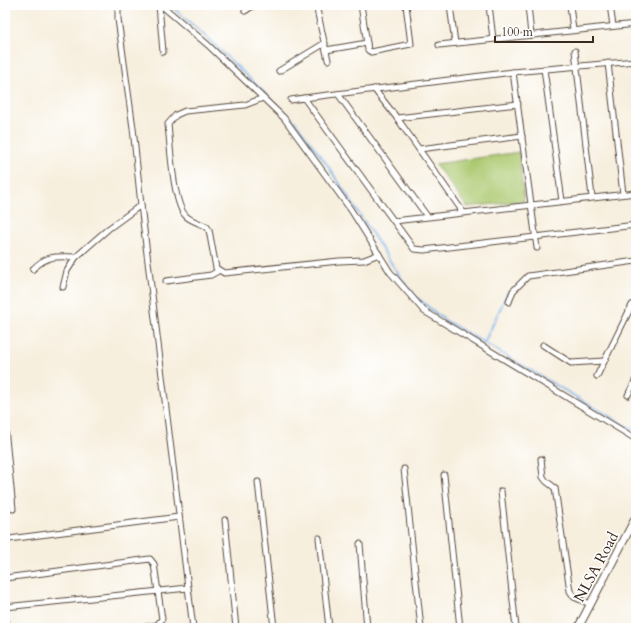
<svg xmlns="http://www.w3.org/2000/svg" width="641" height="633" viewBox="0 0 641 633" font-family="Cardo,serif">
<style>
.green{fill:#acc970;stroke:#747a47}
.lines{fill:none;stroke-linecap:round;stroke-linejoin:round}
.stream{stroke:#7cb2eb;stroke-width:2}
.minor-casing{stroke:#57483b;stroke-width:7}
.secondary-casing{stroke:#57483b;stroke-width:9}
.minor{stroke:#fff;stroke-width:5}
.secondary{stroke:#fff;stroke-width:7}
.labels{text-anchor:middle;stroke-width:3;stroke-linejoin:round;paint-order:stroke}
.street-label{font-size:15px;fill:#3b2a1e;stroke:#fff}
</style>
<rect width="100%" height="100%" fill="#fff"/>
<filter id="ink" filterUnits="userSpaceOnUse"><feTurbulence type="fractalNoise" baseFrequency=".025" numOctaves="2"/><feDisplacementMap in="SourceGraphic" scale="8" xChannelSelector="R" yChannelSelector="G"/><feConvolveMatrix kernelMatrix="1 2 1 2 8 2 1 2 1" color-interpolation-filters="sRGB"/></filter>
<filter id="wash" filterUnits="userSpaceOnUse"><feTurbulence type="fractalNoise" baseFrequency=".012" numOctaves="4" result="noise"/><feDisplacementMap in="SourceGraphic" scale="16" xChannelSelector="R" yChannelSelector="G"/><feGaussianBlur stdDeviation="0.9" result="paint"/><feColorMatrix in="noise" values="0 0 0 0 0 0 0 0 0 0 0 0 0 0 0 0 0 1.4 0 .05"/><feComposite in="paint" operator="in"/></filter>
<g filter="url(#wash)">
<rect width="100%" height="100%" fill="#f7efde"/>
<path class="green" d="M 519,152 L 524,201 L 467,207 L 435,164 Z"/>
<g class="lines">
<g class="stream">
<path d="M 170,5 L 203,34 L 295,122 L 326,163 L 401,278 L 415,296 L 443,319 L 636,432"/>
<path d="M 484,343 L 508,292"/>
</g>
</g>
</g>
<g filter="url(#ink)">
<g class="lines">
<g class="minor-casing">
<g id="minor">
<path d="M 118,5 L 118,19 L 133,128 L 141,205 L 193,628"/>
<path d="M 159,5 L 163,52"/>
<path d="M 161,5 L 208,45 L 284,118 L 351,210 L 390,272 L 424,311 L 636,439"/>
<path d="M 316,5 L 328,60"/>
<path d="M 361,5 L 368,50 L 371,52 L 411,44 L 406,5"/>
<path d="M 450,5 L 455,43"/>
<path d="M 489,5 L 493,39"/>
<path d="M 528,5 L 531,35"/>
<path d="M 570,5 L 573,30"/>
<path d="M 610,5 L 613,26"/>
<path d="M 245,11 L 254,5"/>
<path d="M 439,45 L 636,24"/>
<path d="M 326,50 L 367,43"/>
<path d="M 575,51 L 592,197"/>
<path d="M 636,61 L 513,72 L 304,98 L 414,249 L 424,250 L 636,225"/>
<path d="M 608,63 L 623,194"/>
<path d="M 544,69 L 562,201"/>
<path d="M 279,71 L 325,43"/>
<path d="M 513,72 L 537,248"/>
<path d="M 374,89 L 397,118 L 463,212"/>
<path d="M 338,94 L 427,216"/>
<path d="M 263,98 L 245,105 L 185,111 L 176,115 L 168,124 C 170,144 173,202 185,215 C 190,221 200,223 207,227 L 209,230 L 216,268 L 224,273 L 339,261 L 364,260 L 379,254"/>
<path d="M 291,100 L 304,98"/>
<path d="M 397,118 L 518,104"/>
<path d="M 419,149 L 522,136"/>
<path d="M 394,221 L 636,193"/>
<path d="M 33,269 C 48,254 57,257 76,257"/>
<path d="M 166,281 L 211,275 L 218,271"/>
<path d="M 63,287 L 67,271 L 76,257 L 108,229 L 141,205"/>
<path d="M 509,302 L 513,291 L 528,276 L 636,261"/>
<path d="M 543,345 L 571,363 L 604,361"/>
<path d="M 597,376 L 632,305 L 636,303"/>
<path d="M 628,395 L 636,379"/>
<path d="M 5,428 L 13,509"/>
<path d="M 541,459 L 543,477 L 546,481 L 555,488 L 570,591 L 574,597 L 590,604"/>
<path d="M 404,469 L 421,628"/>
<path d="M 444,475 L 460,628"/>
<path d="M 258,482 L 274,628"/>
<path d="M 501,491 L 516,628"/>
<path d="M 5,500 L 12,499"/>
<path d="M 225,520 L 236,628"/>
<path d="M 319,538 L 329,628"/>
<path d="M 9,539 L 179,517"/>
<path d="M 360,544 L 367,628"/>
<path d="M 5,578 L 150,559 L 154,564 L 162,619 L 157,625 L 142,628"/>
<path d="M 5,607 L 188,588"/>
<path d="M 5,618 L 7,628"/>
</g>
</g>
<g class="secondary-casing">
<path id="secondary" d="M 578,628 L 636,517"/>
</g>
<use href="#minor" class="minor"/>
<use href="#secondary" class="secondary"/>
</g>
</g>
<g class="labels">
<g class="street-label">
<text transform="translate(596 567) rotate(-62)" y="5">NLSA Road</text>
</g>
</g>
<rect width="641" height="633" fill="none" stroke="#fff" stroke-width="20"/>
<path d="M495 36v6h98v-6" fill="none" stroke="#3b2a1e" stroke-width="2"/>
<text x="501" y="36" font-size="12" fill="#3b2a1e" stroke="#ffffff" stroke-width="3" paint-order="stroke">100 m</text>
</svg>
